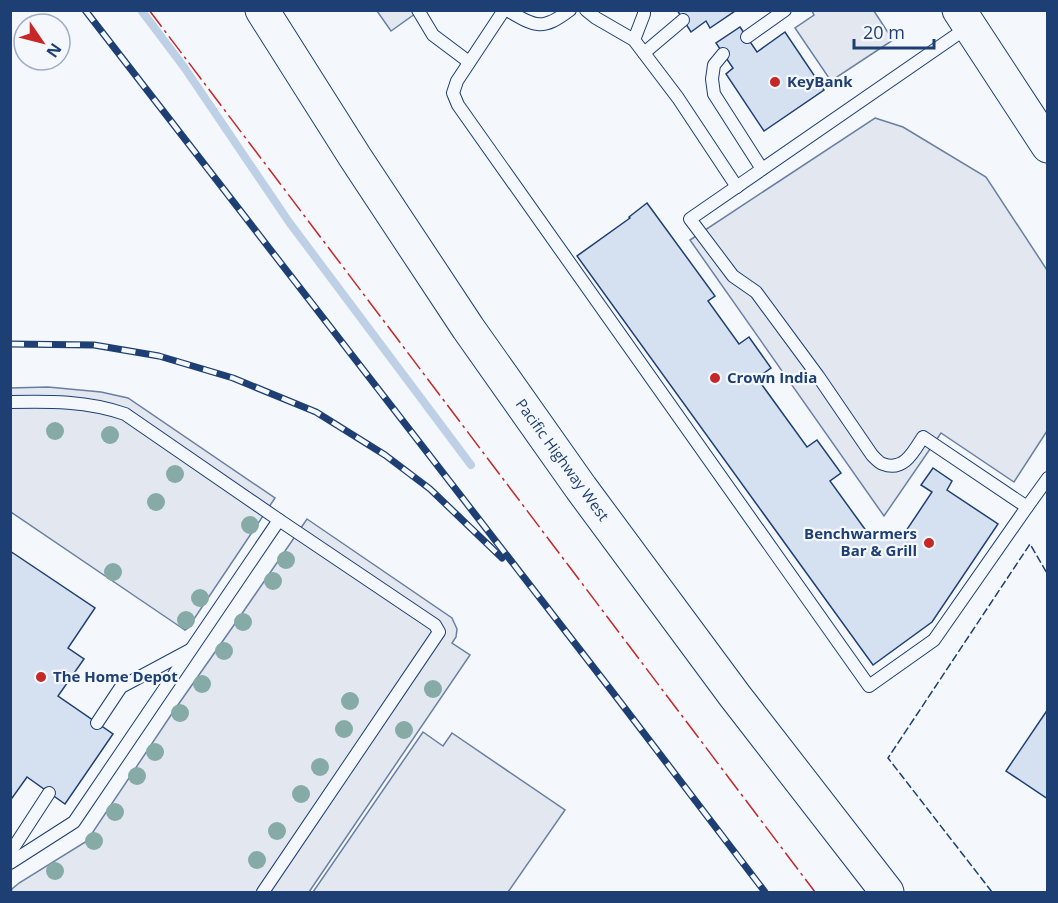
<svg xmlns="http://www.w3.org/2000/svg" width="1058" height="903" viewBox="0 0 1058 903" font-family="'Open Sans',sans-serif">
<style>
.parking{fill:#e3e8f0;stroke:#687fa3;stroke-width:1.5}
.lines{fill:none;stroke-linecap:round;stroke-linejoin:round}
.stream{stroke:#bed0e5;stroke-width:8}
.building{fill:#d5e0f0;stroke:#1d3f73;stroke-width:1.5}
.lane-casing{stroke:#1d3f73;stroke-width:14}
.primary-casing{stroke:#1d3f73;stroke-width:35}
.highway-casing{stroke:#1d3f73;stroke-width:35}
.lane{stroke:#f4f7fb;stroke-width:12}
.primary{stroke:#f4f7fb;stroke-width:33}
.highway{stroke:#f4f7fb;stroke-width:33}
.rail-casing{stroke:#1d3f73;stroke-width:7}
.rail{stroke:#f4f7fb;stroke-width:4.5;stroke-dasharray:14;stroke-linecap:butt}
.fence{stroke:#1d3f73;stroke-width:1.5;stroke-dasharray:8 3;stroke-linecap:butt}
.power{stroke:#c62828;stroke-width:1.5;stroke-dasharray:21 4.5 3 4.5;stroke-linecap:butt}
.tree{fill:#86aba6}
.poi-dot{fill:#c62828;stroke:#f4f7fb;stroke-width:2}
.labels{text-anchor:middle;stroke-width:4.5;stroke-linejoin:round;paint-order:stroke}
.poi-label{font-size:15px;font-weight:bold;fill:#1d3f73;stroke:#f4f7fb;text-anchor:start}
.street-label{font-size:15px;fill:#1d3f73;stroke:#f4f7fb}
</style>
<rect width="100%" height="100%" fill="#f4f7fb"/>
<g class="parking">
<path d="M 377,11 L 419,11 L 391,31 Z"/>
<path d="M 812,11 L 874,11 L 893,40 L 831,81 L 795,28 L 814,15 Z"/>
<path d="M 875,118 L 903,127 L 986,177 L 1047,270 L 1047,431 L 1014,482 L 941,433 L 884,516 L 690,240 Z"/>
<path d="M 48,387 L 101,392 L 128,398 L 275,498 L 188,628 L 185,630 L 176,624 L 11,512 L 10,388 Z"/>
<path d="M 307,519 L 452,618 L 457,629 L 456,637 L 452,643 L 470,655 L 309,892 L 11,892 L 12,889 L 19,883 L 87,841 L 173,712 L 241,615 Z"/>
<path d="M 423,732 L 443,746 L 452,733 L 565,810 L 508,892 L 313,892 Z"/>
</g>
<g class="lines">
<path class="stream" d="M 141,10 L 184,67 L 289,222 L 471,465"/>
</g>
<g class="building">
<path d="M 677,10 L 735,10 L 735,11 L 710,28 L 706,21 L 691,32 Z"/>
<path d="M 740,27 L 757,52 L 785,32 L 824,90 L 764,131 L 726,74 L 733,68 L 716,43 Z"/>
<path d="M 647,203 L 715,296 L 708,301 L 739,344 L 749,337 L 771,368 L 757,378 L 807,447 L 817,440 L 841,473 L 830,481 L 867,532 L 900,540 L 932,492 L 921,485 L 933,468 L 952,481 L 947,490 L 998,524 L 932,622 L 873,665 L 577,256 L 630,218 L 629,217 Z"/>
<path d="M 10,551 L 95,608 L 68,648 L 84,659 L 58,696 L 113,734 L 65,804 L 27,777 L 10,801 Z"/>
<path d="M 1048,709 L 1048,799 L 1006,771 Z"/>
</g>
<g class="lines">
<g class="lane-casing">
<g id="lane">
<path d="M 418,10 L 433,35 L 469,62"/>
<path d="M 504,10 L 457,81 L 453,93 L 458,105 L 869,686 L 934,640 L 1027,507"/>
<path d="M 507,10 C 536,27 542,31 570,10"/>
<path d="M 586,10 L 596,18 L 634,40 L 678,98 L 737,187"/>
<path d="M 968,27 L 690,219 L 733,276 L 756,292 L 818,376 L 872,455 C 875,458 879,463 883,464 C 904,472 914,451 923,437 L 1027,507 L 1048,478"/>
<path d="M 747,37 L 785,10"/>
<path d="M 634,40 L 644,14 L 644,10"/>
<path d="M 644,53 L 683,20"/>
<path d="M 723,54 L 714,65 L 712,79 L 714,94 L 762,169"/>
<path d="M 10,402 C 49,401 88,401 125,414 L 279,520"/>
<path d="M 97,723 L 121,687 L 190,650"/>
<path d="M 10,853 L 49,793"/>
<path d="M 10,863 L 74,822 L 279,520 L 435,625 L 439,632 L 263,892"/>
</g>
</g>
<g class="primary-casing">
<path id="primary" d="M 959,10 L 1048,146"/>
</g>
<g class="highway-casing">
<path id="highway" d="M 262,10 L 355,157 L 468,328 L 581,488 L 735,696 L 887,892"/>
</g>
<use href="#lane" class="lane"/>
<use href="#primary" class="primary"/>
<use href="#highway" class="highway"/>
<g class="rail-casing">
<g id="rail">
<path d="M 85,10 L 611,690 L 765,892"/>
<path d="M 10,344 L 94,345 L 159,356 L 233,378 L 316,412 L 385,455 L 430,489 L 502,558"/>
</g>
</g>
<use href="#rail" class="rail"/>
<path class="fence" d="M 992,892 L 888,758 L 1030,544 L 1048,575"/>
<path class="power" d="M 149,10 L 815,892"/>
</g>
<g class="tree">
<circle cx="55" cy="431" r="9"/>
<circle cx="110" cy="435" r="9"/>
<circle cx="175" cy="474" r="9"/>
<circle cx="156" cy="502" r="9"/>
<circle cx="250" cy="525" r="9"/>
<circle cx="286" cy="560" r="9"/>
<circle cx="113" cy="572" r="9"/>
<circle cx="273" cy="581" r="9"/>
<circle cx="200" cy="598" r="9"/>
<circle cx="186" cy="620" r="9"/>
<circle cx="243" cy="622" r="9"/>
<circle cx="224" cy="651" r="9"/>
<circle cx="202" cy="684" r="9"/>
<circle cx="433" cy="689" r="9"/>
<circle cx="350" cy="701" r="9"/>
<circle cx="180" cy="713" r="9"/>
<circle cx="344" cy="729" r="9"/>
<circle cx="404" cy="730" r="9"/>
<circle cx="155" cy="752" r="9"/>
<circle cx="320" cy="767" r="9"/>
<circle cx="137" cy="776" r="9"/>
<circle cx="301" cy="794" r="9"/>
<circle cx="115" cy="812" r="9"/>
<circle cx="277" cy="831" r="9"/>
<circle cx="94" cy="841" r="9"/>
<circle cx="257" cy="860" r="9"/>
<circle cx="55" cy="871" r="9"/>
</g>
<g class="poi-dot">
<circle cx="775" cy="82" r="6"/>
<circle cx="715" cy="378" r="6"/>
<circle cx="929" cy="543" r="6"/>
<circle cx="41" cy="677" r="6"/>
</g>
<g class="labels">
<g class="poi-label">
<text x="787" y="87">KeyBank</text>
<text x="727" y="383">Crown India</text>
<text x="917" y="539" text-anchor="end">Benchwarmers<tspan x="917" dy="17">Bar &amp; Grill</tspan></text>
<text x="53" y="682">The Home Depot</text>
</g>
<g class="street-label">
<text transform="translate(562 460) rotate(54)" y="5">Pacific Highway West</text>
</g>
</g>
<rect width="1058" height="903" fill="none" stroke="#1d3f73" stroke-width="24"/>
<g transform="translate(42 42) rotate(125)"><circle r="28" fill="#f4f7fb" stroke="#9eadc5" stroke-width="1.5"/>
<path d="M0-4.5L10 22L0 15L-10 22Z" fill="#c62828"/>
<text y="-9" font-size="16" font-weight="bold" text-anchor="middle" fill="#1d3f73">N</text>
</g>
<path d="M854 39v9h80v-9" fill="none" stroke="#1d3f73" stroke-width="3"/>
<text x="863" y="39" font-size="18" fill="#1d3f73" stroke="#f4f7fb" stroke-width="4.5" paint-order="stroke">20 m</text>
</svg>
